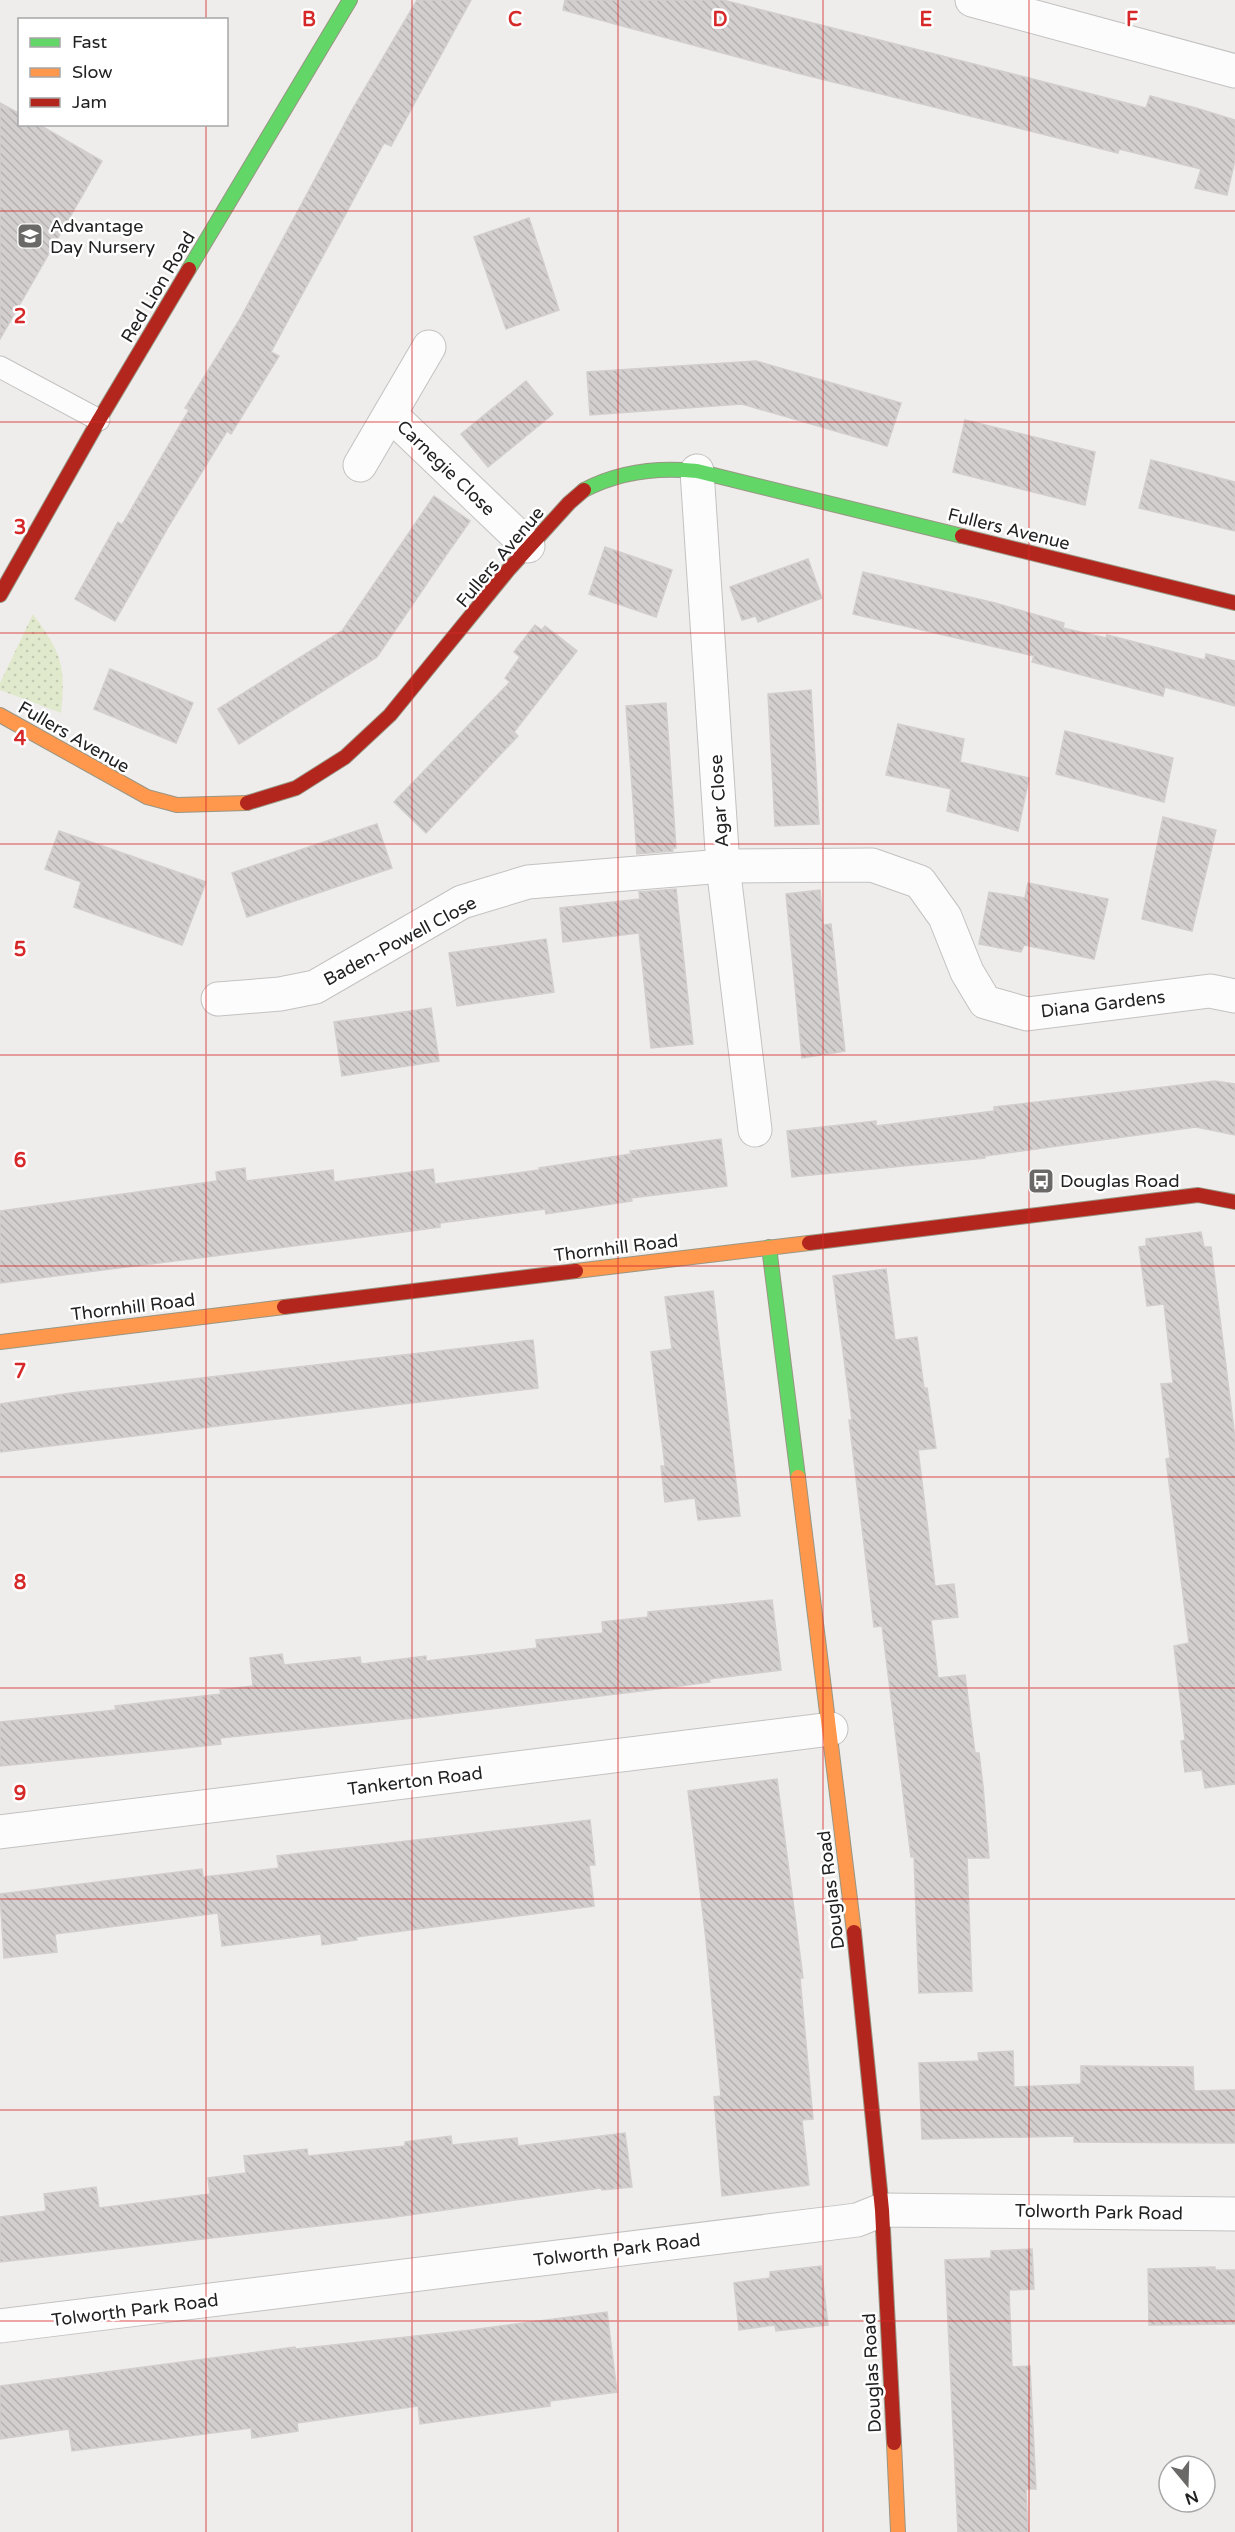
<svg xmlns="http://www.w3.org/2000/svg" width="1235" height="2532" viewBox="0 0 1235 2532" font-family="'Varela Round',sans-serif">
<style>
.grass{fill:url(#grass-dots)}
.building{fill:url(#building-back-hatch);stroke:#d2cecd;stroke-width:1.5}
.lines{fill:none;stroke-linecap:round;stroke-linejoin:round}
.lane-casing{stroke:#c3c2c1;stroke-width:23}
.street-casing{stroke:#c3c2c1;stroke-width:35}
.fast-casing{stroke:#989684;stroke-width:16}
.slow-casing{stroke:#989684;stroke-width:16}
.jam-casing{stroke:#989684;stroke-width:16}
.lane{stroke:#fdfcfc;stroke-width:21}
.street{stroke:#fdfcfc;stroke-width:33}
.fast{stroke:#63d668;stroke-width:14}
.slow{stroke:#ff974d;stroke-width:14}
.jam{stroke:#b3261e;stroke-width:14}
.grid{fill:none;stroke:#d62828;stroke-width:1.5;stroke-opacity:0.55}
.labels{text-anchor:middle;stroke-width:5;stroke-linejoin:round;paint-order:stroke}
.poi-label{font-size:18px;fill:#222;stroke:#fff;text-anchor:start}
.street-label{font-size:18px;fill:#222;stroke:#fff}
.grid-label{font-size:20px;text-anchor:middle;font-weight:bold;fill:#d62828;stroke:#fff;stroke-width:5;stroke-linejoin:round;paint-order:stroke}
</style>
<defs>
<pattern id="grass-dots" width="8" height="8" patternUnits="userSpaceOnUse" patternTransform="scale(1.5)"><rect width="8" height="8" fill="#e1e9cd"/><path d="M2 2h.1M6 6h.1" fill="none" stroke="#c1c8b0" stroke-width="1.8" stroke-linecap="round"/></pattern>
<pattern id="building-back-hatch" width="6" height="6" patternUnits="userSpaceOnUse" patternTransform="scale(1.5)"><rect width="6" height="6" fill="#d2cfce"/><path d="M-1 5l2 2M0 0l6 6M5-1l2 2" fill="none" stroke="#b4b1b1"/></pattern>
</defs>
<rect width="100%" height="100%" fill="#efedeb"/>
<path class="grass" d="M 33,614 C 61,653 66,664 61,713 L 0,690 L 0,683 Z"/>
<g class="building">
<path d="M 417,0 L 471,0 L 391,146 L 384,143 L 271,352 L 279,356 L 231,434 L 227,431 L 170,524 L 115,621 L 75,599 L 118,522 L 122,525 L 189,410 L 185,408 L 240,319 L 352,110 Z"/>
<path d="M 565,0 L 723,0 L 1146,108 L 1150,96 L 1196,108 L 1235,120 L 1235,160 L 1227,195 L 1195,188 L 1201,169 L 1119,149 L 1118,153 L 797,73 L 563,10 Z"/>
<path d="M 0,103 L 20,114 L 20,124 L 38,124 L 102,161 L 0,339 Z"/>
<path d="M 529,218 L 559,310 L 506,329 L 474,237 Z"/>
<path d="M 756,361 L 901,403 L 887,446 L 742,404 L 590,415 L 587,372 Z"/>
<path d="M 526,381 L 553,414 L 488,467 L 461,434 Z"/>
<path d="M 965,420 L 1095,452 L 1085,505 L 953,472 Z"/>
<path d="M 1151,460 L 1235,482 L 1235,531 L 1139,508 Z"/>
<path d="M 434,496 L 470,521 L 452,547 L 448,546 L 451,548 L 377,657 L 239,744 L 218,709 L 342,631 Z"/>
<path d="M 605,547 L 672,570 L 656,617 L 589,594 Z"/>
<path d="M 808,559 L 822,598 L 758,622 L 756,616 L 742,620 L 730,587 Z"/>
<path d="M 863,572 L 995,603 L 1064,623 L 1063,628 L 1106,638 L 1107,635 L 1205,660 L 1206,654 L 1235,661 L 1235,706 L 1165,687 L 1163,696 L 1032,662 L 1034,656 L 853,614 Z"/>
<path d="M 535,625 L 542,630 L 545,626 L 577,651 L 514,732 L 518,736 L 426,833 L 394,802 L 510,682 L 505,678 L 520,657 L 514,652 Z"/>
<path d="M 110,669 L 193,703 L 176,743 L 94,709 Z"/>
<path d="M 811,690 L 819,824 L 775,826 L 768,694 Z"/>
<path d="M 666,703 L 676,848 L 672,848 L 673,851 L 637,854 L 626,706 Z"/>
<path d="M 898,724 L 964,739 L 960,762 L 1029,778 L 1018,831 L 947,811 L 951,789 L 886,775 Z"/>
<path d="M 1065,731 L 1173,758 L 1164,802 L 1056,774 Z"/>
<path d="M 1163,817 L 1216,830 L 1192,931 L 1142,919 Z"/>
<path d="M 377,824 L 392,868 L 247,917 L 232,873 Z"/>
<path d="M 59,831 L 206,882 L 182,945 L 74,907 L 81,882 L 45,869 Z"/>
<path d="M 1028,883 L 1108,899 L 1094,959 L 1024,945 L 1021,952 L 979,944 L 989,892 L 1025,898 Z"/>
<path d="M 676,889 L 693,1044 L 651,1048 L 639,933 L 563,942 L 560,908 L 640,899 L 639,892 Z"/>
<path d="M 820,890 L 823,925 L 831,924 L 845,1051 L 802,1058 L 786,894 Z"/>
<path d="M 546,939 L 554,992 L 457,1006 L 449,953 Z"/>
<path d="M 431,1008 L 439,1061 L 342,1076 L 334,1022 Z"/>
<path d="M 1215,1081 L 1235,1084 L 1235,1135 L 1196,1127 L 985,1156 L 985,1158 L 792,1177 L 787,1131 L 876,1121 L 876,1126 L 994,1111 L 994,1107 Z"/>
<path d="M 721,1139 L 727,1186 L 631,1198 L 632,1201 L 546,1214 L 545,1209 L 440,1223 L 440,1227 L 396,1233 L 0,1283 L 0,1211 L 217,1181 L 216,1172 L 245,1168 L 246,1181 L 333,1170 L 334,1182 L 433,1169 L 435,1184 L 539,1170 L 539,1168 L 631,1154 L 630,1151 Z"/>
<path d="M 1201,1232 L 1204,1247 L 1211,1247 L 1235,1438 L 1235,1784 L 1205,1788 L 1202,1770 L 1185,1772 L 1181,1741 L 1185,1740 L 1174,1646 L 1189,1643 L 1166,1459 L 1170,1458 L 1161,1384 L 1173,1383 L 1164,1304 L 1147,1306 L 1139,1247 L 1146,1246 L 1146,1239 Z"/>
<path d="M 886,1269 L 895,1340 L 917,1337 L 924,1388 L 927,1388 L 936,1448 L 918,1450 L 935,1586 L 954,1584 L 958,1617 L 931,1620 L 938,1678 L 965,1675 L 975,1753 L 979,1753 L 983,1786 L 989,1858 L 967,1858 L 972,1991 L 919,1993 L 914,1857 L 911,1857 L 882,1626 L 874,1627 L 849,1420 L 852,1420 L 833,1276 Z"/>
<path d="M 713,1291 L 740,1516 L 698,1520 L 695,1498 L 665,1502 L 661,1466 L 665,1466 L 651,1352 L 672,1349 L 665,1297 Z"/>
<path d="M 533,1340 L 538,1388 L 0,1452 L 0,1404 L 71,1393 Z"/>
<path d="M 772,1600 L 781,1670 L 709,1679 L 710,1682 L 666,1688 L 433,1716 L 220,1738 L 221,1744 L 175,1749 L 0,1766 L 0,1722 L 116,1710 L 115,1706 L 221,1694 L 220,1690 L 253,1686 L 250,1658 L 282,1654 L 284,1665 L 360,1657 L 361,1664 L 426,1656 L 426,1661 L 537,1648 L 536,1640 L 603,1633 L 602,1622 L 648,1617 L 648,1612 Z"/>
<path d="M 777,1779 L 803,1978 L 800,1978 L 813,2119 L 802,2120 L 809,2185 L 722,2196 L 714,2097 L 721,2096 L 706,1940 L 688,1791 Z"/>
<path d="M 590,1820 L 595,1865 L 589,1865 L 594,1906 L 356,1937 L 357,1940 L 322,1945 L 321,1934 L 222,1946 L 218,1913 L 55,1934 L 57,1952 L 4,1958 L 0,1894 L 202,1869 L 203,1877 L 239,1873 L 279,1868 L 277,1856 Z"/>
<path d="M 1013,2051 L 1014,2087 L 1081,2084 L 1081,2066 L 1193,2067 L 1194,2091 L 1235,2090 L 1235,2143 L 1074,2142 L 1074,2136 L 922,2139 L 919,2063 L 979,2061 L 978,2053 Z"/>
<path d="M 625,2133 L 632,2187 L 602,2190 L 601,2188 L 388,2218 L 0,2262 L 0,2217 L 46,2211 L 44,2194 L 96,2187 L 99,2208 L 210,2194 L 208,2178 L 246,2173 L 244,2156 L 307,2149 L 308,2156 L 405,2146 L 405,2142 L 451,2136 L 452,2145 L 517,2138 L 518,2146 Z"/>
<path d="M 1032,2249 L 1034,2289 L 1009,2290 L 1012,2367 L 1030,2366 L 1036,2489 L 1026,2489 L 1028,2532 L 958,2532 L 945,2260 L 991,2258 L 991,2251 Z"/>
<path d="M 821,2266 L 828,2325 L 776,2331 L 775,2325 L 739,2330 L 734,2283 L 770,2278 L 770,2272 Z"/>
<path d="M 1215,2267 L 1215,2270 L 1235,2270 L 1235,2324 L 1149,2325 L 1148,2269 Z"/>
<path d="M 607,2312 L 617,2392 L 550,2401 L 550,2406 L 420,2424 L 418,2406 L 297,2423 L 298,2431 L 252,2438 L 251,2428 L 72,2451 L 69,2429 L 0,2439 L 0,2386 L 295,2347 L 296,2349 L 471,2330 Z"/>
</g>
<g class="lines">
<g class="lane-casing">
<path id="lane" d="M 0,367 L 99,420"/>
</g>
<g class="street-casing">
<g id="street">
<path d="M 972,0 L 1235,71"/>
<path d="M 390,414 L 528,546"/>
<path d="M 360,465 L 429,347"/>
<path d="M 697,471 L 723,866 L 755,1130"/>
<path d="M 218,999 L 280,994 L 315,987 L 462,902 L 528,882 L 723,866 L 872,865 L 920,882 L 945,917 L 967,972 L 985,1002 L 1027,1014 L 1210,991 L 1235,996"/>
<path d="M 0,1832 L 831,1729"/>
<path d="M 0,2326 L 857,2220 L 882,2210 L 1235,2214"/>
</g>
</g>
<g class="fast-casing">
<g id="fast">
<path d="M 189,269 L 350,0"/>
<path d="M 584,490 C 620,471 658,467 697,471 L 962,536"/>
<path d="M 769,1247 L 798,1477"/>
</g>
</g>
<g class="slow-casing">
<g id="slow">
<path d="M 0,715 L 147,797 L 177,805 L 247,803"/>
<path d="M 576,1271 L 809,1243"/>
<path d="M 0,1342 L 284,1307"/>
<path d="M 798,1477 L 854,1932"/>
<path d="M 894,2443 L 898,2532"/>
</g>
</g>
<g class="jam-casing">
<g id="jam">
<path d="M 962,536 L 1235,603"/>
<path d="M 0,595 L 99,420 L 189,269"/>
<path d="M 247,803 L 296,788 L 345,757 L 390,715 L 509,569 L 569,503 L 584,490"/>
<path d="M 809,1243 L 1198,1195 L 1235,1202"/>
<path d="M 284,1307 L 576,1271"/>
<path d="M 854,1932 L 882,2210 L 894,2443"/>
</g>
</g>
<use href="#lane" class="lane"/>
<use href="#street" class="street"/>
<use href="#fast" class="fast"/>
<use href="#slow" class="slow"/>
<use href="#jam" class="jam"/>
</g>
<path class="grid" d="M 206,0 L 206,20M 412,0 L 412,2532M 618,0 L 618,2532M 823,0 L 823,2532M 1029,0 L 1029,2532M 206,124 L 206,2532M 0,211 L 1235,211M 0,422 L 1235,422M 0,633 L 1235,633M 0,844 L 1235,844M 0,1055 L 1235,1055M 0,1266 L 1235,1266M 0,1477 L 1235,1477M 0,1688 L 1235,1688M 0,1899 L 1235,1899M 0,2110 L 1235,2110M 0,2321 L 1235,2321"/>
<defs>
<g id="school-square" transform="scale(1.35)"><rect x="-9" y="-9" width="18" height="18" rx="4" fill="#6a6968" stroke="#fff"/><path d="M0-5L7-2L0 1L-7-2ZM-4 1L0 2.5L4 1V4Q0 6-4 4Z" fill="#fff"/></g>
<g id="bus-square" transform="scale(1.35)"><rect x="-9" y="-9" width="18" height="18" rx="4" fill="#6a6968" stroke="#fff"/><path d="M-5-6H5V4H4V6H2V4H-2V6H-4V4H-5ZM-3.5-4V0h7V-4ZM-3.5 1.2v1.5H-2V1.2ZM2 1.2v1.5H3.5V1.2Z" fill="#fff"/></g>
</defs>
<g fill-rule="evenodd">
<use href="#school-square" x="30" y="236"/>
<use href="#bus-square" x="1041" y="1181"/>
</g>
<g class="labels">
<g class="poi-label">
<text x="50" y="232">Advantage<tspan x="50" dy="21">Day Nursery</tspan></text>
<text x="1060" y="1187">Douglas Road</text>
</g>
<g class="street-label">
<text transform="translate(158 287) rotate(-59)" y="6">Red Lion Road</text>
<text transform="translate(446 468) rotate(44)" y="6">Carnegie Close</text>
<text transform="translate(1009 529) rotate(14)" y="6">Fullers Avenue</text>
<text transform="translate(500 557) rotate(-50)" y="6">Fullers Avenue</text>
<text transform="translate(74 737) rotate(30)" y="6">Fullers Avenue</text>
<text transform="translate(719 801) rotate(-94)" y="6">Agar Close</text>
<text transform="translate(400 941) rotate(-28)" y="6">Baden-Powell Close</text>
<text transform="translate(1103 1004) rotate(-7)" y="6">Diana Gardens</text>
<text transform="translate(616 1248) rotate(-7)" y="6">Thornhill Road</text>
<text transform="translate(133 1307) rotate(-7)" y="6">Thornhill Road</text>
<text transform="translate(415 1781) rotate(-7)" y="6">Tankerton Road</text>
<text transform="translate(831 1890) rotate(-97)" y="6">Douglas Road</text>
<text transform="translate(1099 2212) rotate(1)" y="6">Tolworth Park Road</text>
<text transform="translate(617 2250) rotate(-7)" y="6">Tolworth Park Road</text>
<text transform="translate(135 2310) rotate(-7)" y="6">Tolworth Park Road</text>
<text transform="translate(872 2373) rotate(-93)" y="6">Douglas Road</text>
</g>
</g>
<g class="grid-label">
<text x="309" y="26">B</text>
<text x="515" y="26">C</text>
<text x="720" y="26">D</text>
<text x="926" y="26">E</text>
<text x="1132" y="26">F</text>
<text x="20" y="323">2</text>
<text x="20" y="534">3</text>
<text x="20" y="745">4</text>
<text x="20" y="956">5</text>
<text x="20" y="1167">6</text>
<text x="20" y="1378">7</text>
<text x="20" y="1589">8</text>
<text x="20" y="1800">9</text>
</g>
<rect x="18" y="18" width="210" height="108" fill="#ffffff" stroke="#a7a7a7" stroke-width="1.5"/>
<rect x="30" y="38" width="30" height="9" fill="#63d668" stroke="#a7a7a7" stroke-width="1.5"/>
<text x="72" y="48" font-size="18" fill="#222222">Fast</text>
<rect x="30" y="68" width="30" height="9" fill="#ff974d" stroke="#a7a7a7" stroke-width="1.5"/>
<text x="72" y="78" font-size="18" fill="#222222">Slow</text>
<rect x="30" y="98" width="30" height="9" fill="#b3261e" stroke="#a7a7a7" stroke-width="1.5"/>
<text x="72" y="108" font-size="18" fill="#222222">Jam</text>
<g transform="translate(1187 2484) rotate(161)"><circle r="28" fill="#ffffff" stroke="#a7a7a7" stroke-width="1.5"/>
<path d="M0-4.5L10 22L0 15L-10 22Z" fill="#6a6968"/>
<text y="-9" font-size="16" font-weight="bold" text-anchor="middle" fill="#222222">N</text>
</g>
</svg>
